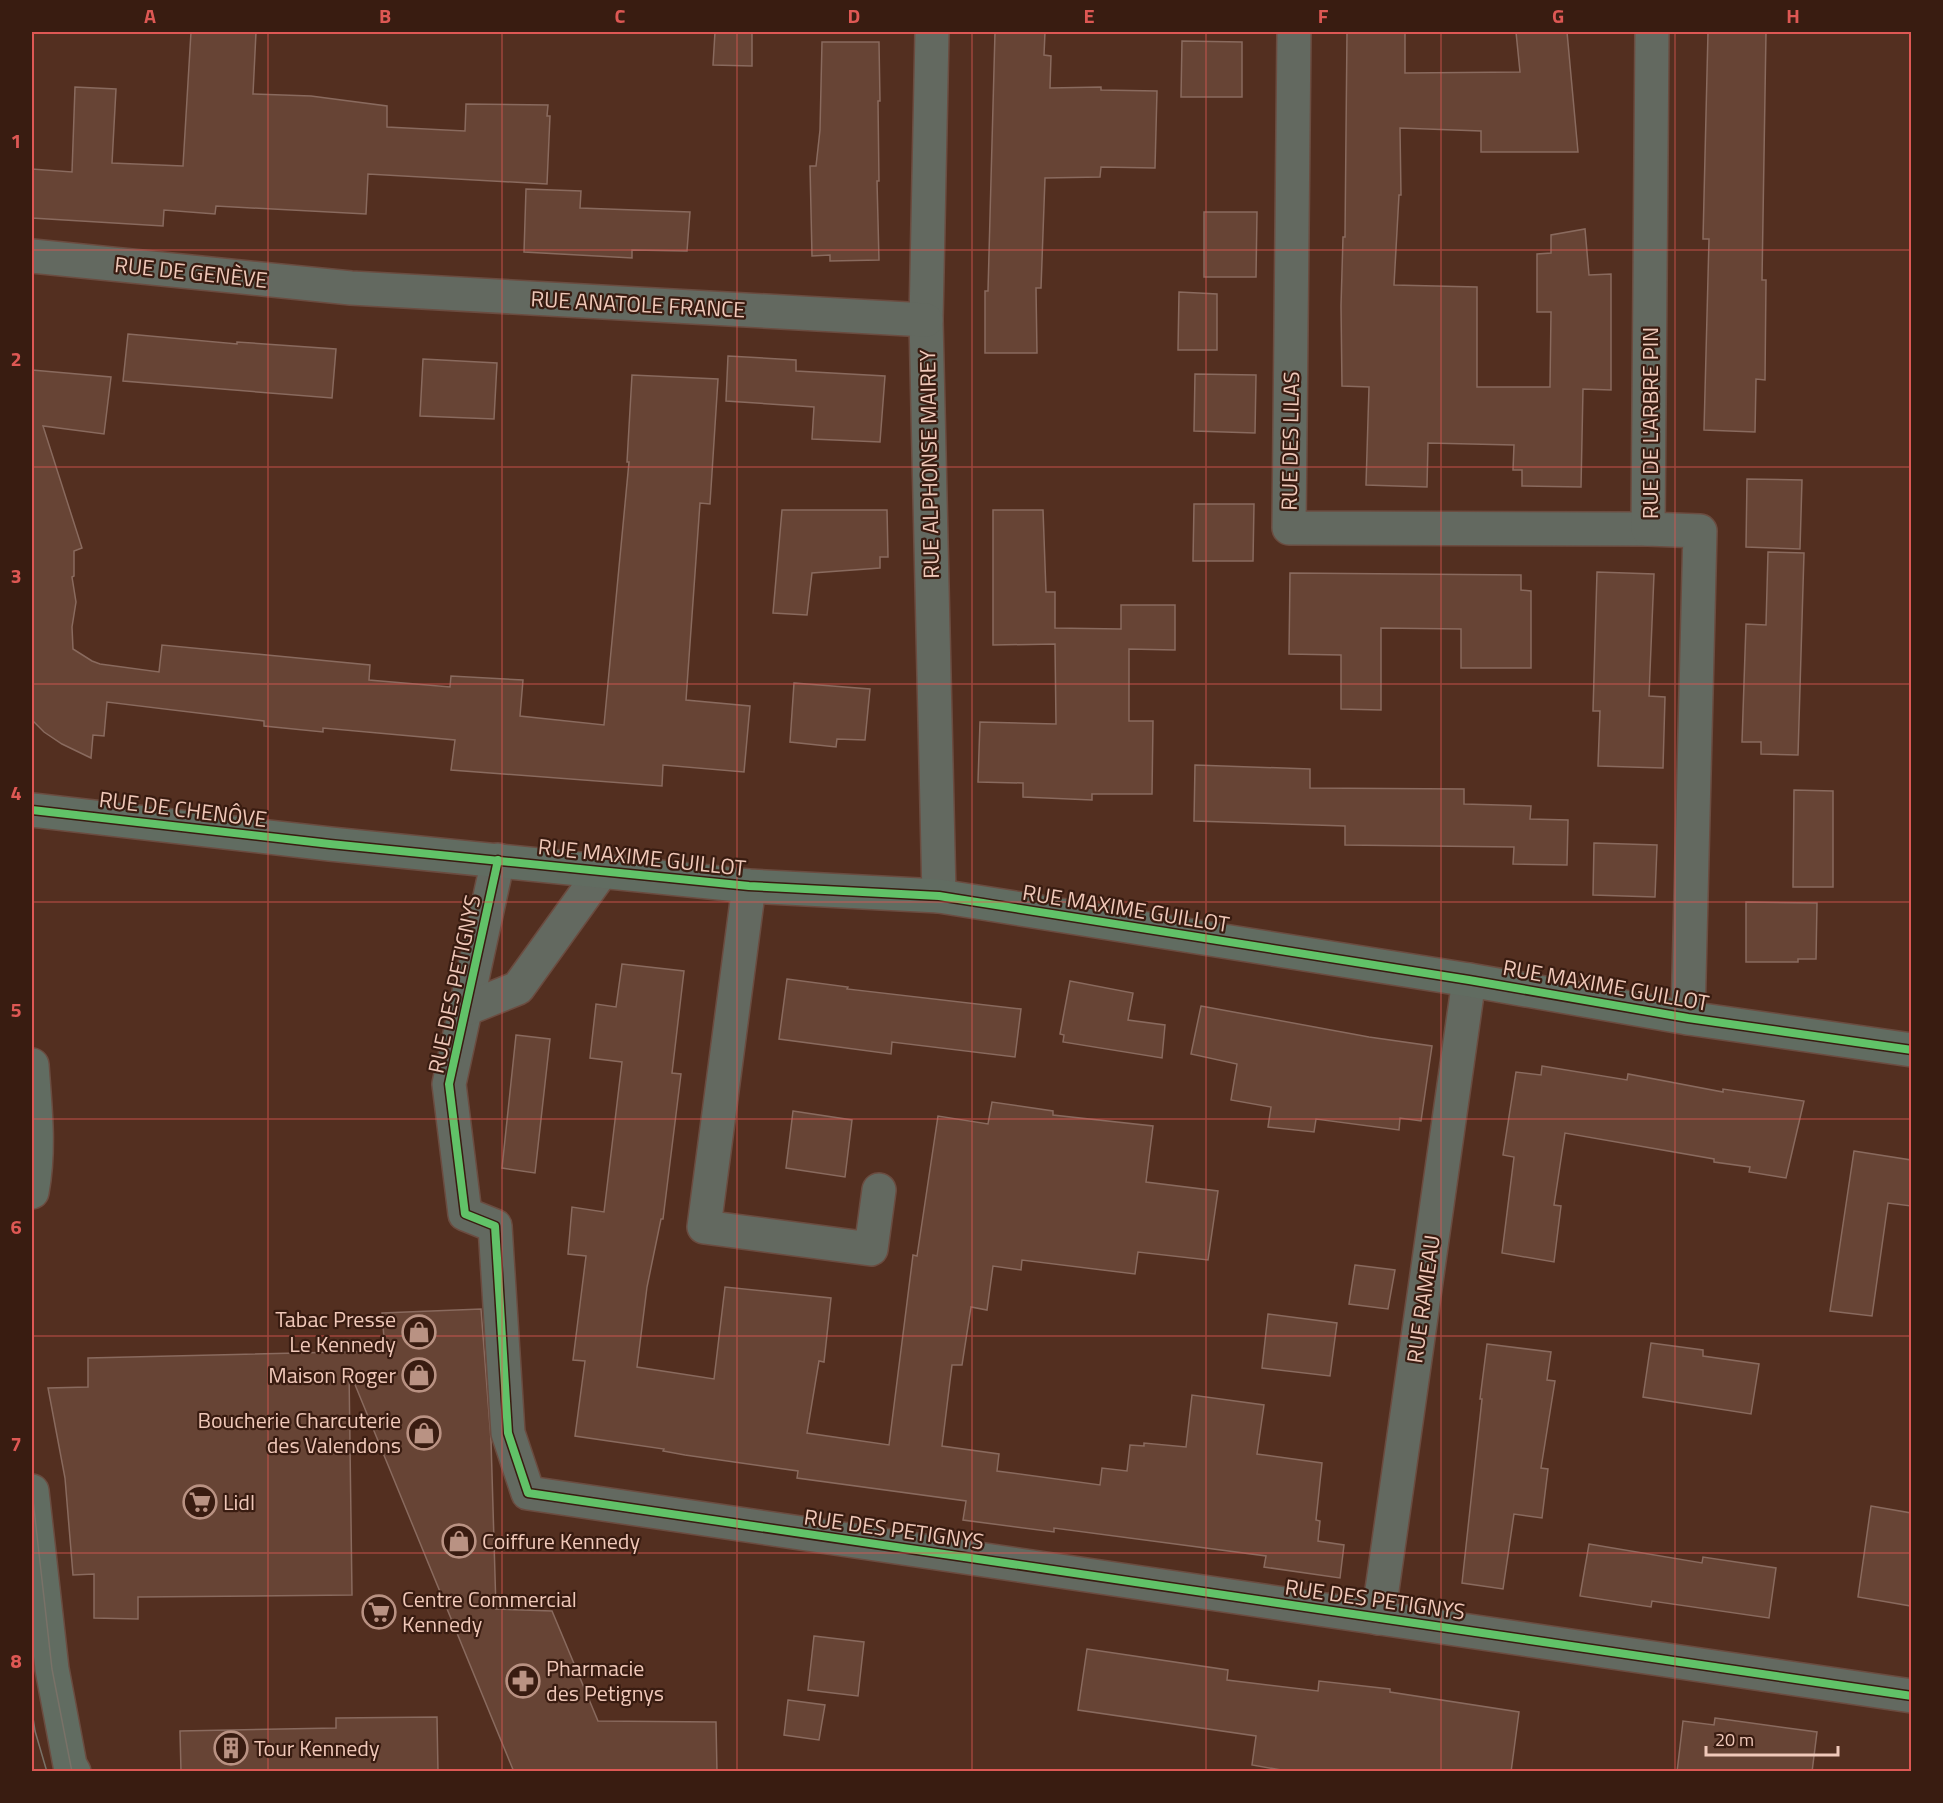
<svg xmlns="http://www.w3.org/2000/svg" width="1943" height="1803" viewBox="0 0 1943 1803" font-family="'Titillium Web',sans-serif">
<style>
.building{fill:#674435;stroke:#896a5e;stroke-width:1.5}
.lines{fill:none;stroke-linecap:round;stroke-linejoin:round}
.street-casing{stroke:#6b4c40;stroke-width:36}
.secondary-casing{stroke:#6b4c40;stroke-width:36}
.street{stroke:#636960;stroke-width:33}
.secondary{stroke:#616c61;stroke-width:33}
.tram{stroke:#797268;stroke-width:1.5}
.cycleway-casing{stroke:#391c11;stroke-width:11}
.cycleway{stroke:#61c268;stroke-width:8}
.grid{fill:none;stroke:#de5854;stroke-width:1.5;stroke-opacity:0.55}
.labels{text-anchor:middle;stroke-width:4.5;stroke-linejoin:round;paint-order:stroke}
.street-label{font-size:22px;fill:#f0c8b9;stroke:#391c11}
.poi-label{font-size:22px;fill:#f0c8b9;stroke:#391c11;text-anchor:start}
.neatline{fill:none;stroke:#de5854;stroke-width:2}
.grid-label{font-size:20px;text-anchor:middle;font-weight:bold;fill:#de5854}
</style>
<rect width="100%" height="100%" fill="#532f20"/>
<g class="building">
<path d="M 191,32 L 256,32 L 253,94 L 311,96 L 387,106 L 387,127 L 465,131 L 466,104 L 548,105 L 547,116 L 550,116 L 547,184 L 368,174 L 366,214 L 216,206 L 215,214 L 164,210 L 163,226 L 32,218 L 32,169 L 72,172 L 75,87 L 116,89 L 112,163 L 183,166 Z"/>
<path d="M 715,32 L 752,32 L 752,66 L 713,65 Z"/>
<path d="M 995,32 L 1045,32 L 1044,55 L 1051,56 L 1050,88 L 1101,87 L 1101,90 L 1157,91 L 1155,168 L 1101,167 L 1100,177 L 1045,178 L 1041,288 L 1036,288 L 1037,353 L 985,353 L 985,291 L 988,291 Z"/>
<path d="M 1347,32 L 1405,32 L 1405,73 L 1520,72 L 1516,32 L 1567,32 L 1578,152 L 1481,152 L 1481,131 L 1400,128 L 1401,195 L 1399,195 L 1394,285 L 1477,287 L 1477,387 L 1550,387 L 1551,312 L 1537,312 L 1537,254 L 1551,253 L 1551,235 L 1585,229 L 1589,275 L 1611,274 L 1611,390 L 1583,389 L 1581,487 L 1522,486 L 1522,470 L 1513,470 L 1514,445 L 1428,443 L 1427,487 L 1366,485 L 1369,387 L 1342,386 L 1341,306 L 1343,237 L 1345,237 Z"/>
<path d="M 1708,32 L 1766,32 L 1762,280 L 1766,280 L 1765,380 L 1756,379 L 1755,432 L 1704,430 L 1709,239 L 1703,239 Z"/>
<path d="M 1182,41 L 1242,42 L 1242,97 L 1181,97 Z"/>
<path d="M 822,42 L 879,42 L 880,101 L 878,101 L 879,181 L 877,181 L 879,260 L 830,261 L 830,255 L 812,256 L 810,166 L 816,166 L 820,130 Z"/>
<path d="M 526,189 L 581,191 L 580,208 L 690,212 L 687,251 L 632,250 L 632,258 L 524,252 Z"/>
<path d="M 1204,212 L 1257,212 L 1256,277 L 1204,277 Z"/>
<path d="M 1179,292 L 1217,294 L 1217,350 L 1178,350 Z"/>
<path d="M 128,334 L 237,344 L 237,342 L 336,349 L 332,398 L 123,381 Z"/>
<path d="M 728,356 L 796,360 L 796,371 L 885,376 L 880,442 L 812,439 L 814,407 L 726,401 Z"/>
<path d="M 423,359 L 497,363 L 494,419 L 420,416 Z"/>
<path d="M 32,370 L 111,377 L 104,434 L 43,426 L 82,548 L 74,551 L 74,576 L 72,577 L 76,602 L 72,627 L 73,649 L 92,661 L 100,664 L 159,672 L 162,645 L 370,665 L 369,680 L 450,687 L 451,676 L 523,680 L 520,716 L 604,725 L 629,462 L 627,462 L 632,375 L 718,379 L 710,504 L 700,503 L 686,700 L 750,706 L 744,772 L 663,765 L 662,786 L 451,770 L 455,740 L 323,728 L 323,732 L 264,726 L 264,721 L 107,702 L 104,736 L 93,735 L 91,758 L 62,744 L 44,732 L 32,720 Z"/>
<path d="M 1195,374 L 1256,375 L 1255,433 L 1194,431 Z"/>
<path d="M 1747,479 L 1802,480 L 1800,549 L 1746,547 Z"/>
<path d="M 1194,504 L 1254,504 L 1253,561 L 1193,561 Z"/>
<path d="M 782,510 L 887,510 L 888,557 L 880,557 L 880,568 L 812,573 L 807,615 L 773,613 Z"/>
<path d="M 993,510 L 1043,510 L 1046,592 L 1055,592 L 1055,628 L 1121,629 L 1121,605 L 1175,605 L 1175,650 L 1129,649 L 1129,721 L 1153,721 L 1152,794 L 1092,794 L 1092,800 L 1023,797 L 1023,783 L 978,782 L 980,722 L 1056,724 L 1055,644 L 993,645 Z"/>
<path d="M 1768,552 L 1804,553 L 1798,755 L 1761,754 L 1761,742 L 1742,742 L 1746,624 L 1766,625 Z"/>
<path d="M 1597,572 L 1654,574 L 1649,696 L 1665,697 L 1663,768 L 1598,766 L 1600,711 L 1593,711 Z"/>
<path d="M 1290,573 L 1521,575 L 1521,590 L 1531,591 L 1531,668 L 1461,668 L 1461,629 L 1381,628 L 1381,710 L 1341,709 L 1341,655 L 1289,654 Z"/>
<path d="M 794,683 L 870,689 L 865,740 L 837,739 L 836,747 L 790,742 Z"/>
<path d="M 1195,765 L 1310,769 L 1310,788 L 1464,789 L 1464,804 L 1531,806 L 1530,819 L 1568,820 L 1567,865 L 1513,864 L 1514,847 L 1345,845 L 1345,826 L 1194,821 Z"/>
<path d="M 1794,790 L 1833,791 L 1833,887 L 1793,887 Z"/>
<path d="M 1594,843 L 1657,845 L 1655,897 L 1593,895 Z"/>
<path d="M 1746,902 L 1817,903 L 1816,959 L 1798,959 L 1798,962 L 1746,962 Z"/>
<path d="M 622,964 L 684,971 L 672,1073 L 681,1074 L 663,1219 L 661,1219 L 647,1287 L 637,1367 L 714,1379 L 725,1287 L 831,1298 L 824,1362 L 819,1361 L 807,1433 L 889,1445 L 913,1255 L 917,1256 L 938,1116 L 988,1124 L 992,1102 L 1053,1111 L 1053,1115 L 1153,1126 L 1146,1182 L 1218,1191 L 1208,1260 L 1138,1252 L 1135,1274 L 1022,1260 L 1021,1270 L 993,1266 L 987,1310 L 971,1307 L 962,1365 L 952,1365 L 942,1446 L 999,1454 L 997,1471 L 1100,1485 L 1102,1468 L 1127,1471 L 1130,1445 L 1144,1446 L 1144,1443 L 1186,1447 L 1192,1395 L 1264,1405 L 1257,1454 L 1322,1463 L 1316,1520 L 1320,1521 L 1318,1541 L 1344,1545 L 1340,1578 L 1264,1567 L 1266,1556 L 1054,1528 L 1054,1532 L 963,1520 L 966,1501 L 797,1478 L 798,1471 L 685,1455 L 663,1451 L 664,1449 L 575,1436 L 585,1361 L 573,1360 L 586,1256 L 568,1254 L 572,1207 L 604,1212 L 622,1062 L 590,1058 L 596,1004 L 616,1007 Z"/>
<path d="M 787,979 L 848,987 L 847,989 L 1021,1009 L 1015,1057 L 892,1042 L 891,1054 L 779,1039 Z"/>
<path d="M 1070,981 L 1133,993 L 1128,1020 L 1165,1025 L 1162,1058 L 1063,1042 L 1064,1035 L 1060,1034 Z"/>
<path d="M 1201,1006 L 1369,1037 L 1432,1046 L 1421,1121 L 1400,1118 L 1399,1130 L 1316,1119 L 1314,1132 L 1268,1127 L 1271,1107 L 1231,1100 L 1237,1064 L 1191,1054 Z"/>
<path d="M 516,1035 L 550,1039 L 535,1173 L 502,1168 Z"/>
<path d="M 1542,1066 L 1627,1080 L 1628,1074 L 1723,1092 L 1723,1089 L 1804,1101 L 1786,1178 L 1749,1172 L 1750,1167 L 1714,1162 L 1714,1159 L 1565,1133 L 1554,1205 L 1561,1206 L 1554,1262 L 1502,1253 L 1514,1157 L 1503,1155 L 1516,1072 L 1541,1075 Z"/>
<path d="M 793,1111 L 852,1120 L 845,1177 L 786,1168 Z"/>
<path d="M 1854,1151 L 1911,1160 L 1911,1206 L 1888,1203 L 1872,1316 L 1830,1311 Z"/>
<path d="M 1355,1265 L 1395,1270 L 1388,1309 L 1349,1304 Z"/>
<path d="M 481,1309 L 491,1440 L 496,1609 L 552,1611 L 598,1721 L 716,1722 L 717,1772 L 514,1772 L 349,1370 L 352,1595 L 138,1597 L 138,1619 L 94,1618 L 94,1574 L 73,1575 L 65,1478 L 48,1388 L 88,1387 L 88,1358 L 385,1351 L 382,1313 Z"/>
<path d="M 1268,1314 L 1337,1323 L 1330,1376 L 1262,1368 Z"/>
<path d="M 1651,1343 L 1703,1350 L 1703,1356 L 1759,1364 L 1751,1414 L 1643,1397 Z"/>
<path d="M 1487,1344 L 1551,1352 L 1547,1380 L 1555,1381 L 1541,1468 L 1548,1469 L 1542,1518 L 1514,1514 L 1503,1589 L 1462,1583 L 1482,1399 L 1480,1399 Z"/>
<path d="M 1871,1506 L 1911,1513 L 1911,1606 L 1858,1597 Z"/>
<path d="M 1589,1544 L 1702,1563 L 1703,1557 L 1776,1568 L 1769,1618 L 1652,1601 L 1651,1607 L 1580,1596 Z"/>
<path d="M 814,1636 L 864,1642 L 858,1696 L 808,1690 Z"/>
<path d="M 1087,1649 L 1228,1670 L 1227,1680 L 1318,1691 L 1319,1681 L 1390,1689 L 1390,1692 L 1519,1712 L 1511,1772 L 1293,1772 L 1252,1765 L 1256,1736 L 1078,1710 Z"/>
<path d="M 788,1700 L 825,1705 L 819,1740 L 784,1735 Z"/>
<path d="M 437,1717 L 438,1772 L 181,1772 L 180,1731 L 336,1728 L 336,1718 Z"/>
<path d="M 1715,1718 L 1817,1732 L 1812,1772 L 1677,1772 L 1683,1721 L 1714,1725 Z"/>
</g>
<g class="lines">
<g class="street-casing">
<g id="street">
<path d="M 932,32 L 926,320 L 939,896"/>
<path d="M 1294,32 L 1289,528 L 1648,529"/>
<path d="M 1652,32 L 1648,529 L 1700,531 L 1688,1018"/>
<path d="M 32,256 L 351,288 L 926,320"/>
<path d="M 498,860 L 449,1084 L 465,1214 L 495,1226 L 508,1433 L 528,1493 L 1912,1696"/>
<path d="M 749,886 L 704,1227 L 871,1249 L 879,1190"/>
<path d="M 466,1009 L 518,988 L 602,871"/>
<path d="M 1378,1618 L 1469,980"/>
</g>
</g>
<g class="secondary-casing">
<g id="secondary">
<path d="M 32,810 L 330,844 L 749,886 L 939,896 L 1469,980 L 1688,1018 L 1912,1050"/>
<path d="M 32,1065 C 35,1108 40,1149 32,1192"/>
<path d="M 32,1491 L 52,1669 L 70,1765 L 74,1772"/>
</g>
</g>
<use href="#street" class="street"/>
<use href="#secondary" class="secondary"/>
<g class="tram">
<path d="M 32,1491 L 52,1669 L 72,1772"/>
<path d="M 32,1711 L 35,1731 L 47,1772"/>
</g>
<g class="cycleway-casing">
<g id="cycleway">
<path d="M 32,810 L 330,844 L 749,886 L 939,896 L 1469,980 L 1688,1018 L 1912,1050"/>
<path d="M 498,860 L 449,1084 L 465,1214 L 495,1226 L 508,1433 L 528,1493 L 1912,1696"/>
</g>
</g>
<use href="#cycleway" class="cycleway"/>
</g>
<path class="grid" d="M 268,32 L 268,1772M 502,32 L 502,1772M 737,32 L 737,1772M 972,32 L 972,1772M 1206,32 L 1206,1772M 1441,32 L 1441,1772M 1675,32 L 1675,1772M 32,250 L 1912,250M 32,467 L 1912,467M 32,684 L 1912,684M 32,902 L 1912,902M 32,1119 L 1912,1119M 32,1336 L 1912,1336M 32,1553 L 1912,1553"/>
<defs>
<g id="shop-ring" transform="scale(1.725)"><circle r="9.5" fill="#391c11" stroke="#b99283" stroke-width="1.5"/><path d="M-5-2.5h2.3a2.7 3.5 0 0 1 5.4 0H5L5.5 6h-11ZM-1.5-2.5h3a1.5 2.3 0 0 0-3 0Z" fill="#b99283"/></g>
<g id="supermarket-ring" transform="scale(1.725)"><circle r="9.5" fill="#391c11" stroke="#b99283" stroke-width="1.5"/><path d="M-6-5.5h2.5l.6 2H6L4.5 2H-2.5L-4.4-4H-6ZM-1.5 3.2a1.3 1.3 0 1 0 .1 0ZM3 3.2a1.3 1.3 0 1 0 .1 0Z" fill="#b99283"/></g>
<g id="pharmacy-ring" transform="scale(1.725)"><circle r="9.5" fill="#391c11" stroke="#b99283" stroke-width="1.5"/><path d="M-2-6h4v4h4v4h-4v4h-4v-4h-4v-4h4Z" fill="#b99283"/></g>
<g id="building-ring" transform="scale(1.725)"><circle r="9.5" fill="#391c11" stroke="#b99283" stroke-width="1.5"/><path d="M-4-6H4V6H1V3H-1V6H-4ZM-2.5-4.3h1.7v1.8h-1.7ZM.8-4.3h1.7v1.8H.8ZM-2.5-1h1.7V.8h-1.7ZM.8-1h1.7V.8H.8Z" fill="#b99283"/></g>
</defs>
<g fill-rule="evenodd">
<use href="#shop-ring" x="419" y="1332"/>
<use href="#shop-ring" x="419" y="1375"/>
<use href="#shop-ring" x="424" y="1433"/>
<use href="#supermarket-ring" x="200" y="1502"/>
<use href="#shop-ring" x="459" y="1541"/>
<use href="#supermarket-ring" x="379" y="1612"/>
<use href="#pharmacy-ring" x="523" y="1681"/>
<use href="#building-ring" x="231" y="1748"/>
</g>
<g class="labels">
<g class="street-label">
<text transform="translate(191 272) rotate(6)" y="8">RUE DE GENÈVE</text>
<text transform="translate(638 304) rotate(3)" y="8">RUE ANATOLE FRANCE</text>
<text transform="translate(1650 423) rotate(-90)" y="8">RUE DE L'ARBRE PIN</text>
<text transform="translate(1290 441) rotate(-89)" y="8">RUE DES LILAS</text>
<text transform="translate(929 464) rotate(-91)" y="8">RUE ALPHONSE MAIREY</text>
<text transform="translate(183 809) rotate(7)" y="8">RUE DE CHENÔVE</text>
<text transform="translate(642 857) rotate(6)" y="8">RUE MAXIME GUILLOT</text>
<text transform="translate(1126 908) rotate(9)" y="8">RUE MAXIME GUILLOT</text>
<text transform="translate(454 984) rotate(-78)" y="8">RUE DES PETIGNYS</text>
<text transform="translate(1606 985) rotate(10)" y="8">RUE MAXIME GUILLOT</text>
<text transform="translate(1423 1299) rotate(-82)" y="8">RUE RAMEAU</text>
<text transform="translate(894 1529) rotate(8)" y="8">RUE DES PETIGNYS</text>
<text transform="translate(1375 1599) rotate(8)" y="8">RUE DES PETIGNYS</text>
</g>
<g class="poi-label">
<text x="396" y="1327" text-anchor="end">Tabac Presse<tspan x="396" dy="25">Le Kennedy</tspan></text>
<text x="396" y="1383" text-anchor="end">Maison Roger</text>
<text x="401" y="1428" text-anchor="end">Boucherie Charcuterie<tspan x="401" dy="25">des Valendons</tspan></text>
<text x="223" y="1510">Lidl</text>
<text x="482" y="1549">Coiffure Kennedy</text>
<text x="402" y="1607">Centre Commercial<tspan x="402" dy="25">Kennedy</tspan></text>
<text x="546" y="1676">Pharmacie<tspan x="546" dy="25">des Petignys</tspan></text>
<text x="254" y="1756">Tour Kennedy</text>
</g>
</g>
<rect width="1943" height="1803" fill="none" stroke="#391c11" stroke-width="66"/>
<path d="M1706 1746v9h132v-9" fill="none" stroke="#f0c8b9" stroke-width="3"/>
<text x="1715" y="1746" font-size="18" fill="#f0c8b9" stroke="#391c11" stroke-width="4.5" paint-order="stroke">20 m</text>
<rect x="33" y="33" width="1877" height="1737" class="neatline"/>
<g class="grid-label">
<text x="150" y="23">A</text>
<text x="385" y="23">B</text>
<text x="620" y="23">C</text>
<text x="854" y="23">D</text>
<text x="1089" y="23">E</text>
<text x="1323" y="23">F</text>
<text x="1558" y="23">G</text>
<text x="1793" y="23">H</text>
<text x="16" y="148">1</text>
<text x="16" y="366">2</text>
<text x="16" y="583">3</text>
<text x="16" y="800">4</text>
<text x="16" y="1017">5</text>
<text x="16" y="1234">6</text>
<text x="16" y="1451">7</text>
<text x="16" y="1668">8</text>
</g>
</svg>
